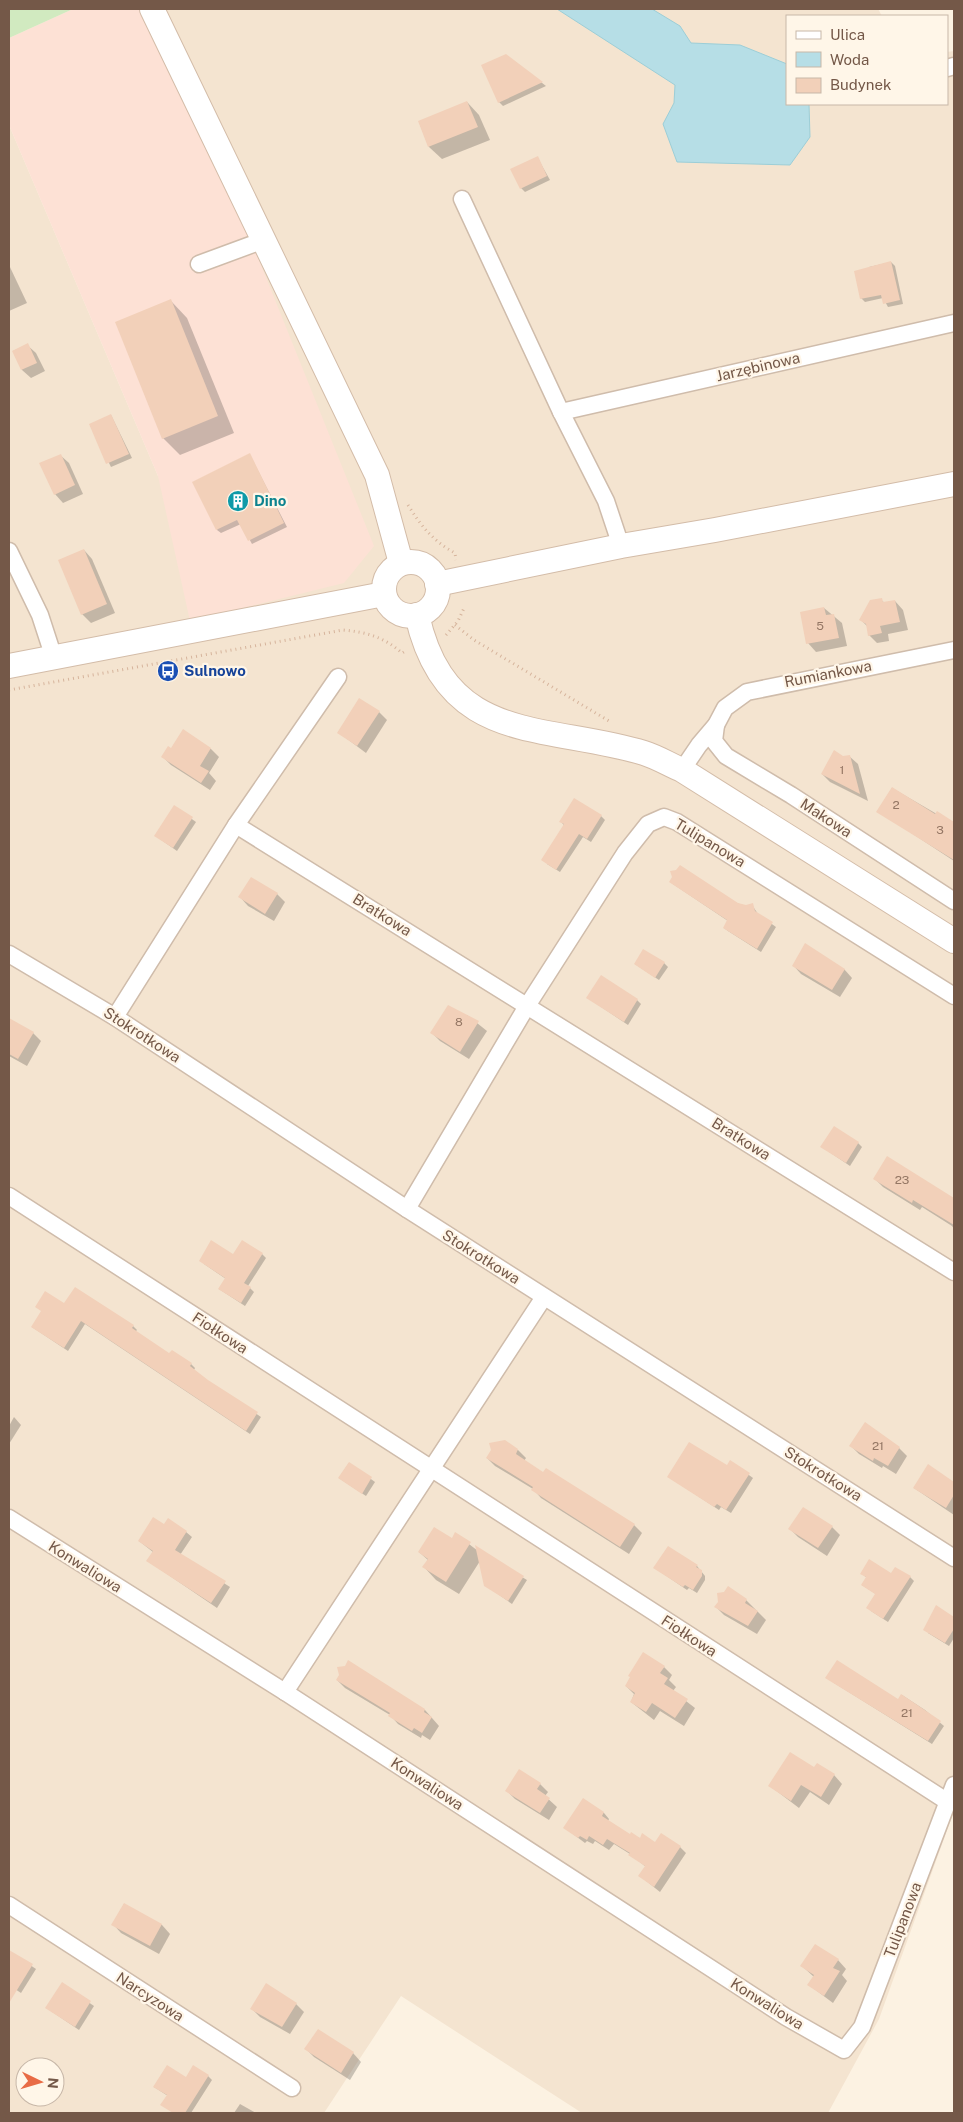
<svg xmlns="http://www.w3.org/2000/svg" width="963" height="2122" viewBox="0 0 963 2122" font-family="'Public Sans',sans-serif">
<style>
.residential{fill:#f4e4d0;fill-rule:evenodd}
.commercial{fill:#fde1d5}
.green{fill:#d1eac0}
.water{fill:#b6dee6;stroke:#9cced7}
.shadow{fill:#0003}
.building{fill:#f2d0b9}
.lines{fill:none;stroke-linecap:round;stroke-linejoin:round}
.street-casing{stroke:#cfbcab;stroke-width:19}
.secondary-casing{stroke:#d3bca8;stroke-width:26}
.path{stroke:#d6b49c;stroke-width:3;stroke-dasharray:1 4;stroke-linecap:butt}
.street{stroke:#fff;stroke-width:16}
.secondary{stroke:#fff;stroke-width:24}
.labels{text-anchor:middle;stroke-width:4.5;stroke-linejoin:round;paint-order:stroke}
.number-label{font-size:12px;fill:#947664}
.street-label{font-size:15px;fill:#745848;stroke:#fff6e8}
.culture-label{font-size:15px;font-weight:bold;fill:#0d838f;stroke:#fff6e8;text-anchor:start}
.transit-label{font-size:15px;font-weight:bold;fill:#164399;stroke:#fff6e8;text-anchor:start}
</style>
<rect width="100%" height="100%" fill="#fcf2e2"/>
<path class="residential" d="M 158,9 L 878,9 L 882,16 L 787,16 L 787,104 L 947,104 L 947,52 L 954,51 L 954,1811 L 879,2019 L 828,2113 L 582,2113 L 401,1996 L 324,2113 L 9,2113 L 9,125 L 158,476 ZM 25,2067 L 55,2067 L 55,2097 L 25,2097 Z"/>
<path class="commercial" d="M 73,9 L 158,9 L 374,546 L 344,583 L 190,621 L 158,476 L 9,125 L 9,38 Z"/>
<path class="green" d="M 9,9 L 73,9 L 9,38 Z"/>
<path class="water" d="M 557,9 L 652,9 L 680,26 L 691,43 L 740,45 L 787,64 L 787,104 L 809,104 L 810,137 L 790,165 L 677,162 L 663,124 L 674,103 L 675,85 Z"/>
<g class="shadow">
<path d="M 506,55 L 546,86 L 503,106 L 499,102 Z"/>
<path d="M 467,102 L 479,115 L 490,140 L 442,159 L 429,147 L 419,122 Z"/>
<path d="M 537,157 L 550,180 L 525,192 L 521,188 Z"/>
<path d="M 891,262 L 895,266 L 903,304 L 888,307 L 883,298 L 865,302 L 861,298 L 869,267 Z"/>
<path d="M 9,265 L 27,303 L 9,311 Z"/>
<path d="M 171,301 L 187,318 L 234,433 L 180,455 L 163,438 Z"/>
<path d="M 27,345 L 36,353 L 45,371 L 31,378 L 22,370 L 13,351 Z"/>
<path d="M 111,415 L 132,458 L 111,467 L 90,425 Z"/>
<path d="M 60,455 L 69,463 L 83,494 L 63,503 L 55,494 Z"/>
<path d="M 250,455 L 287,527 L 252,544 L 241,524 L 221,533 L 217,530 Z"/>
<path d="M 84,550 L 92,559 L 115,613 L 91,623 L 82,614 L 60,560 Z"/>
<path d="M 881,600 L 885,603 L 895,601 L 903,610 L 908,630 L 888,634 L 889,641 L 877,643 L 869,635 L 867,626 L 860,619 Z"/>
<path d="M 824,608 L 842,623 L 847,646 L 816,652 L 808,643 Z"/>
<path d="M 379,712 L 387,720 L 366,753 L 338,732 Z"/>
<path d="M 183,731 L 211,749 L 219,757 L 209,773 L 216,781 L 210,790 L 171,765 L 163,757 L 171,750 Z"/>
<path d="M 849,756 L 858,764 L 868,801 L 830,782 L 822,774 L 843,758 Z"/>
<path d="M 892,788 L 954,824 L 954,861 L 878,811 Z"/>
<path d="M 175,807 L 196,822 L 177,851 L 160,839 Z"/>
<path d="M 601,816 L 605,820 L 591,842 L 583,837 L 560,872 L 547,864 L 564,825 L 561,822 Z"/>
<path d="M 670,882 L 746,906 L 752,905 L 758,914 L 776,927 L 761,952 L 728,931 L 724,928 L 728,921 Z"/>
<path d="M 277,894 L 285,902 L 274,921 L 248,906 L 240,897 Z"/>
<path d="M 664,963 L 668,967 L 659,980 L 635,964 Z"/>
<path d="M 793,965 L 844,969 L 852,978 L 840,997 L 801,974 Z"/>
<path d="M 588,998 L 637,1000 L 641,1004 L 628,1025 Z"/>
<path d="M 467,1015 L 487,1031 L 469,1059 L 440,1041 L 432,1033 Z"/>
<path d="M 9,1020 L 33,1033 L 41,1041 L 27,1066 L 9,1056 Z"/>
<path d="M 858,1143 L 862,1147 L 850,1166 L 822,1147 Z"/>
<path d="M 888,1158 L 954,1200 L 954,1229 L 952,1226 L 922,1207 L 920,1210 L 883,1187 L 875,1179 Z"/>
<path d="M 262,1254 L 266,1258 L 248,1286 L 254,1292 L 245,1306 L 219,1289 L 226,1279 L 204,1264 L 234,1256 Z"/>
<path d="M 64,1305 L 133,1326 L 137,1330 L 135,1332 L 170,1355 L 172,1351 L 191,1364 L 195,1368 L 194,1370 L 207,1381 L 261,1417 L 250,1434 L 85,1324 L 68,1351 L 32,1327 Z"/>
<path d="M 14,1417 L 21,1425 L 9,1444 L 9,1426 Z"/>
<path d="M 851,1446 L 899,1448 L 907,1456 L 896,1474 L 883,1466 L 882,1468 L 859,1454 Z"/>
<path d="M 518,1450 L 526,1458 L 524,1461 L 543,1473 L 634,1525 L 642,1533 L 629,1554 L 541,1498 L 533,1489 L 495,1466 L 487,1458 Z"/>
<path d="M 731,1462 L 753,1478 L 731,1513 L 721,1507 L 719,1510 L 669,1477 L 727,1467 Z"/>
<path d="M 349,1463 L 375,1482 L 366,1496 L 339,1478 Z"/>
<path d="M 928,1466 L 954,1484 L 954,1515 L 914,1488 Z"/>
<path d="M 165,1526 L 186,1532 L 192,1537 L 180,1555 L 230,1587 L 217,1608 L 148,1561 L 153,1552 L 139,1541 Z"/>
<path d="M 832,1527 L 840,1535 L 827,1556 L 798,1537 L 790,1529 Z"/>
<path d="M 456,1534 L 478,1551 L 527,1580 L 512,1604 L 485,1585 L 480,1561 L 459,1594 L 436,1580 L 424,1567 L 428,1560 L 419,1552 L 452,1540 Z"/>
<path d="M 697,1566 L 705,1576 L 705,1580 L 697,1593 L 689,1588 L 687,1590 L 655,1568 Z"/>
<path d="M 861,1573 L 910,1577 L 914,1581 L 888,1622 L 871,1611 L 876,1594 L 862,1585 L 867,1578 Z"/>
<path d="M 746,1600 L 766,1620 L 757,1634 L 724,1615 L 716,1607 Z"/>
<path d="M 936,1607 L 954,1619 L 954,1638 L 949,1646 L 928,1633 Z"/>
<path d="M 664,1667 L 672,1675 L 669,1680 L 676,1687 L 673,1691 L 695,1708 L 684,1726 L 660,1711 L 654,1720 L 631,1702 L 634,1694 L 626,1686 Z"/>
<path d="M 337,1680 L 425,1710 L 439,1726 L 430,1740 L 422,1735 L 421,1738 L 398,1724 L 390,1715 L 345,1688 Z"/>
<path d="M 831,1681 L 898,1701 L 902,1695 L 925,1710 L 944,1726 L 932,1744 Z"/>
<path d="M 814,1769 L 834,1775 L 842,1784 L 829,1805 L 810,1792 L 799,1808 L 770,1786 Z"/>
<path d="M 540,1784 L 548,1792 L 545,1796 L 557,1807 L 549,1820 L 515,1799 L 507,1791 Z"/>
<path d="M 583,1800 L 604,1813 L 609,1819 L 608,1821 L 630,1835 L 656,1843 L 680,1847 L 686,1853 L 660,1892 L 640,1876 L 646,1867 L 630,1854 L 614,1844 L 609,1850 L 595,1841 L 593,1844 L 587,1841 L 585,1843 L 565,1828 Z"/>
<path d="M 124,1904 L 162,1925 L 170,1934 L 159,1954 L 121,1933 L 113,1924 Z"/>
<path d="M 9,1951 L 36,1969 L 21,1993 L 9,1985 Z"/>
<path d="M 838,1960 L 846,1969 L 842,1975 L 847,1981 L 833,2003 L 809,1985 L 814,1977 L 802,1966 Z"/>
<path d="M 62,1984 L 94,2006 L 79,2030 L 51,2011 Z"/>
<path d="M 296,2004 L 304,2012 L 290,2034 L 260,2017 L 251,2008 Z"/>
<path d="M 318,2031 L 353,2053 L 361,2062 L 350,2080 L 314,2057 L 306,2049 Z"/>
<path d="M 208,2076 L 212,2080 L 191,2113 L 175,2113 L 164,2106 L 168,2096 L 154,2087 L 186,2079 Z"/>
<path d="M 240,2104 L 256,2113 L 234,2113 Z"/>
</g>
<g class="building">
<path d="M 506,54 L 543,82 L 498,103 L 481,65 Z"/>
<path d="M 467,101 L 478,127 L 428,147 L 418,121 Z"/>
<path d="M 538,156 L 547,176 L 520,189 L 510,169 Z"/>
<path d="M 891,261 L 900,300 L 883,304 L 881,295 L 860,299 L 854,271 Z"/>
<path d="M 171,299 L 218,416 L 162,439 L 115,322 Z"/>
<path d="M 28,343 L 37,363 L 21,370 L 12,351 Z"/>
<path d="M 111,414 L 129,454 L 106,464 L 89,424 Z"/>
<path d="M 250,453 L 284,523 L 248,541 L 237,520 L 216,530 L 192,482 Z"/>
<path d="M 61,454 L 75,485 L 54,495 L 39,463 Z"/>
<path d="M 84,549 L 107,604 L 81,615 L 58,560 Z"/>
<path d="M 882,598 L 883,602 L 895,600 L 900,622 L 880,626 L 882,633 L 868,636 L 866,624 L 859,620 L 870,600 Z"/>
<path d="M 824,607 L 826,615 L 834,614 L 839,638 L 806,644 L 800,612 Z"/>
<path d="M 359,698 L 380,711 L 357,746 L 337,733 Z"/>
<path d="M 183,729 L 211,748 L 200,766 L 209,771 L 201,783 L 161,757 L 168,746 L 171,748 Z"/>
<path d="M 834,750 L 843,756 L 850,755 L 860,794 L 821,774 Z"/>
<path d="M 892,787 L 935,814 L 937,811 L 954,822 L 954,860 L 876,812 Z"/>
<path d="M 574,798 L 602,815 L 587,839 L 579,834 L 556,870 L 541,860 L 564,824 L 559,822 Z"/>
<path d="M 174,805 L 193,817 L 173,848 L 154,836 Z"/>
<path d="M 680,865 L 738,903 L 746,905 L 753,903 L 755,911 L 773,922 L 757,949 L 723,928 L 727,920 L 669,882 L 672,877 L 670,871 L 676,870 Z"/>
<path d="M 251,877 L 278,893 L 265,914 L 238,897 Z"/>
<path d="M 805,943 L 845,969 L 832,990 L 792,966 Z"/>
<path d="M 643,949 L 665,962 L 655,978 L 634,964 Z"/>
<path d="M 601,975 L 638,999 L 624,1022 L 586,998 Z"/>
<path d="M 448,1005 L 479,1021 L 460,1052 L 430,1033 Z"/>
<path d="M 9,1018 L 34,1032 L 18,1059 L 9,1054 Z"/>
<path d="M 834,1126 L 859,1142 L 846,1163 L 820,1147 Z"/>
<path d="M 887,1156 L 954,1198 L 954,1225 L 913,1200 L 912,1203 L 873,1179 Z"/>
<path d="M 211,1240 L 233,1254 L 242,1240 L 263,1253 L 244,1283 L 251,1287 L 241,1303 L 218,1289 L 225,1278 L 199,1261 Z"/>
<path d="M 75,1287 L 134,1325 L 132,1328 L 169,1353 L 172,1350 L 192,1363 L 190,1366 L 208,1380 L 258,1412 L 246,1431 L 81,1321 L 64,1348 L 31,1327 L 41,1311 L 35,1307 L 45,1291 L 64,1303 Z"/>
<path d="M 865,1422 L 900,1447 L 888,1466 L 874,1458 L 873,1461 L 849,1446 Z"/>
<path d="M 505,1440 L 518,1449 L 516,1454 L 543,1472 L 546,1468 L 635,1524 L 620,1547 L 531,1490 L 533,1487 L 486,1458 L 491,1450 L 489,1443 Z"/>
<path d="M 689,1442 L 727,1465 L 730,1460 L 750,1473 L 726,1510 L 717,1504 L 714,1507 L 667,1477 Z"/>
<path d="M 349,1462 L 372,1477 L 362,1494 L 338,1478 Z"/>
<path d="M 928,1464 L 954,1482 L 954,1495 L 946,1508 L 913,1488 Z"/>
<path d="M 803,1507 L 833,1526 L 818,1548 L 788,1529 Z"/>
<path d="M 153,1517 L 164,1524 L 168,1518 L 187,1531 L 175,1550 L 226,1581 L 211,1603 L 146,1561 L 153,1551 L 138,1541 Z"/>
<path d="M 434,1527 L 452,1538 L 455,1532 L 471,1542 L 446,1582 L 422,1567 L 428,1559 L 418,1552 Z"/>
<path d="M 475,1545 L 524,1576 L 508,1601 L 484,1586 Z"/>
<path d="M 668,1546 L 698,1565 L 696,1567 L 702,1570 L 702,1576 L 693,1590 L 685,1585 L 683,1587 L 653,1568 Z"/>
<path d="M 869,1559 L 891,1573 L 895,1567 L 911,1576 L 883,1619 L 866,1608 L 875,1594 L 861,1585 L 866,1577 L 860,1574 Z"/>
<path d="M 728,1586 L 747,1599 L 745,1603 L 758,1611 L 748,1626 L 714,1607 L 718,1602 L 717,1593 L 724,1592 Z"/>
<path d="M 936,1605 L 954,1617 L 954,1629 L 945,1643 L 923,1630 Z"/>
<path d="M 643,1652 L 665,1666 L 660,1673 L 668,1678 L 664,1684 L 688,1699 L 675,1718 L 652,1703 L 646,1712 L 630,1702 L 635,1693 L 625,1686 L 630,1677 L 628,1676 Z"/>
<path d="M 348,1660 L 425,1709 L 424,1712 L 432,1717 L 422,1733 L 414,1728 L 412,1731 L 388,1716 L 390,1713 L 336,1680 L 339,1675 L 337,1667 L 345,1666 Z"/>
<path d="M 837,1660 L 898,1699 L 901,1694 L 941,1721 L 928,1741 L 825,1678 Z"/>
<path d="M 790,1752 L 814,1767 L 817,1763 L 835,1774 L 821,1797 L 801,1785 L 791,1801 L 768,1786 Z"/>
<path d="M 519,1769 L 541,1783 L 537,1789 L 550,1798 L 540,1813 L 505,1791 Z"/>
<path d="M 583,1798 L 604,1812 L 602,1816 L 630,1834 L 631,1832 L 640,1838 L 642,1833 L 655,1842 L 661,1833 L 681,1846 L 654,1887 L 638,1876 L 645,1866 L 628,1855 L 630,1853 L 607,1839 L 603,1845 L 589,1836 L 587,1840 L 580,1836 L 578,1838 L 563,1828 Z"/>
<path d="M 124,1903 L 162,1924 L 150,1946 L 111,1925 Z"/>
<path d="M 815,1944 L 839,1959 L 833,1968 L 840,1971 L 824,1996 L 807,1985 L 814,1975 L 800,1966 Z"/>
<path d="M 9,1950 L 33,1964 L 9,2003 Z"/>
<path d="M 62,1982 L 91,2001 L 75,2027 L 45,2008 Z"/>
<path d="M 266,1983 L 297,2003 L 282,2027 L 250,2009 Z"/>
<path d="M 318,2029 L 354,2052 L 341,2073 L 304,2049 Z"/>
<path d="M 167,2065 L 186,2077 L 193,2065 L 209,2075 L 185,2113 L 173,2113 L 160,2105 L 167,2095 L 153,2087 Z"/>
</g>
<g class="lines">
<g class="street-casing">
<g id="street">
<path d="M 947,68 L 954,66"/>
<path d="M 462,199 L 561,412 L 606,501 L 621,546"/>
<path d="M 199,264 L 264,240"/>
<path d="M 561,412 L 954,323"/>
<path d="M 9,551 L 40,615 L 54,658"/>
<path d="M 716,725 L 714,741 L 726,756 L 791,795 L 954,901"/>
<path d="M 682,770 L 699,745 L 716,725 L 725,708 L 747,692 L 954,650"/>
<path d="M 236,825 L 954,1272"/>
<path d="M 9,954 L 115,1017 L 407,1209 L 954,1558"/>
<path d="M 115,1017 L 236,825 L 338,677"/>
<path d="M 9,1196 L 948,1802"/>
<path d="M 407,1209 L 527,1006 L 625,853 L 648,824 L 664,817 L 677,822 L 954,996"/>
<path d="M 9,1518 L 285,1692 L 786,2017 L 844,2050 L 862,2027 L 954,1785"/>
<path d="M 285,1692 L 544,1297"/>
<path d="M 9,1905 L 292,2088"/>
</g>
</g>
<g class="secondary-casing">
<g id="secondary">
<path d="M 152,9 L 377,475 L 401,563"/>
<circle cx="411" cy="589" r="27"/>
<path d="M 437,584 L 621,546 L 715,530 L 954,484"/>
<path d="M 417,615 C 446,746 544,723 644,753 C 657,757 670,765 682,770 L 954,941"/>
<path d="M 9,666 L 384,594"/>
</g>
</g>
<g class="path">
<path d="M 408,505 C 421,526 433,541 455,553 L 456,560"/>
<path d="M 455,625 L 474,640 L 609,721"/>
<path d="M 446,635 L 458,621 L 465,606"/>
<path d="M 9,690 L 343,630 C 366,632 384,637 402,653 L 407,650"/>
</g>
<use href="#street" class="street"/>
<use href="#secondary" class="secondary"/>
</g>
<defs>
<g id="building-disc" transform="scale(1.125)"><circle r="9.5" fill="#0f9aa8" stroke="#fff6e8"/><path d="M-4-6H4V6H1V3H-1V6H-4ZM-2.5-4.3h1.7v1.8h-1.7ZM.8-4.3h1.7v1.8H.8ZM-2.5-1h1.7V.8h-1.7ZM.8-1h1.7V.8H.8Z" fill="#fff"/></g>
<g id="bus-disc" transform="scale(1.125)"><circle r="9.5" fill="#1a4fb4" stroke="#fff6e8"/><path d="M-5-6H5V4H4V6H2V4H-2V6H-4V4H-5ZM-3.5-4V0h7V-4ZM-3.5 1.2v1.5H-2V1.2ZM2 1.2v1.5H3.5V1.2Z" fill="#fff"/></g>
</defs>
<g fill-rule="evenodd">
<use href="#building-disc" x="238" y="501"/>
<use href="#bus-disc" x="168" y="671"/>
</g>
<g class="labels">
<g class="number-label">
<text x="820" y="630">5</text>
<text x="842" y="774">1</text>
<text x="896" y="809">2</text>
<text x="940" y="834">3</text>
<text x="459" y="1026">8</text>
<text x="902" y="1184">23</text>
<text x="878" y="1450">21</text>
<text x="907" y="1717">21</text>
</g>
<g class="street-label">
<text transform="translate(758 367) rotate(-13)" y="5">Jarzębinowa</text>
<text transform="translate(828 674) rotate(-11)" y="5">Rumiankowa</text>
<text transform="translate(826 818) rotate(33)" y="5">Makowa</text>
<text transform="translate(710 843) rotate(31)" y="5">Tulipanowa</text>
<text transform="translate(382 915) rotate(32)" y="5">Bratkowa</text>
<text transform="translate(142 1035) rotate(33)" y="5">Stokrotkowa</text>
<text transform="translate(741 1139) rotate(32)" y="5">Bratkowa</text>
<text transform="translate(481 1257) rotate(32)" y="5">Stokrotkowa</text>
<text transform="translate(220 1333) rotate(33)" y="5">Fiołkowa</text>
<text transform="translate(823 1474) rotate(32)" y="5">Stokrotkowa</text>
<text transform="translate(85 1567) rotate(32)" y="5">Konwaliowa</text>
<text transform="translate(689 1636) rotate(33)" y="5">Fiołkowa</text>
<text transform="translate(427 1784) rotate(33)" y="5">Konwaliowa</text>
<text transform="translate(903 1920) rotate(-69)" y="5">Tulipanowa</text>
<text transform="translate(150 1997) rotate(33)" y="5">Narcyzowa</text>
<text transform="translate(767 2004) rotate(32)" y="5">Konwaliowa</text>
</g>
<g class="culture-label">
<text x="254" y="506">Dino</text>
</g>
<g class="transit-label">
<text x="184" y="676">Sulnowo</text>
</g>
</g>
<rect width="963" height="2122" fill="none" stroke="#745848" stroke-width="20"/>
<rect x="786" y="15" width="162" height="90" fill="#fff6e8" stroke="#c7b7a8"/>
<rect x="796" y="31" width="25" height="8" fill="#ffffff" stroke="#c7b7a8"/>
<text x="830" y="40" font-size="15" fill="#745848">Ulica</text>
<rect x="796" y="52" width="25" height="15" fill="#b6dee6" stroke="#c7b7a8"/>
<text x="830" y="65" font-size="15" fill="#745848">Woda</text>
<rect x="796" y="78" width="25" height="15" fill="#f2d0b9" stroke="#c7b7a8"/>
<text x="830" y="90" font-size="15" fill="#745848">Budynek</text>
<g transform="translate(40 2082) rotate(95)"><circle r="24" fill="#fff6e8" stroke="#c7b7a8"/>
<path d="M0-4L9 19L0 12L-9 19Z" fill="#e86b45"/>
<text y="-8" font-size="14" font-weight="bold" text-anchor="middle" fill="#745848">N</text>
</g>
</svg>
